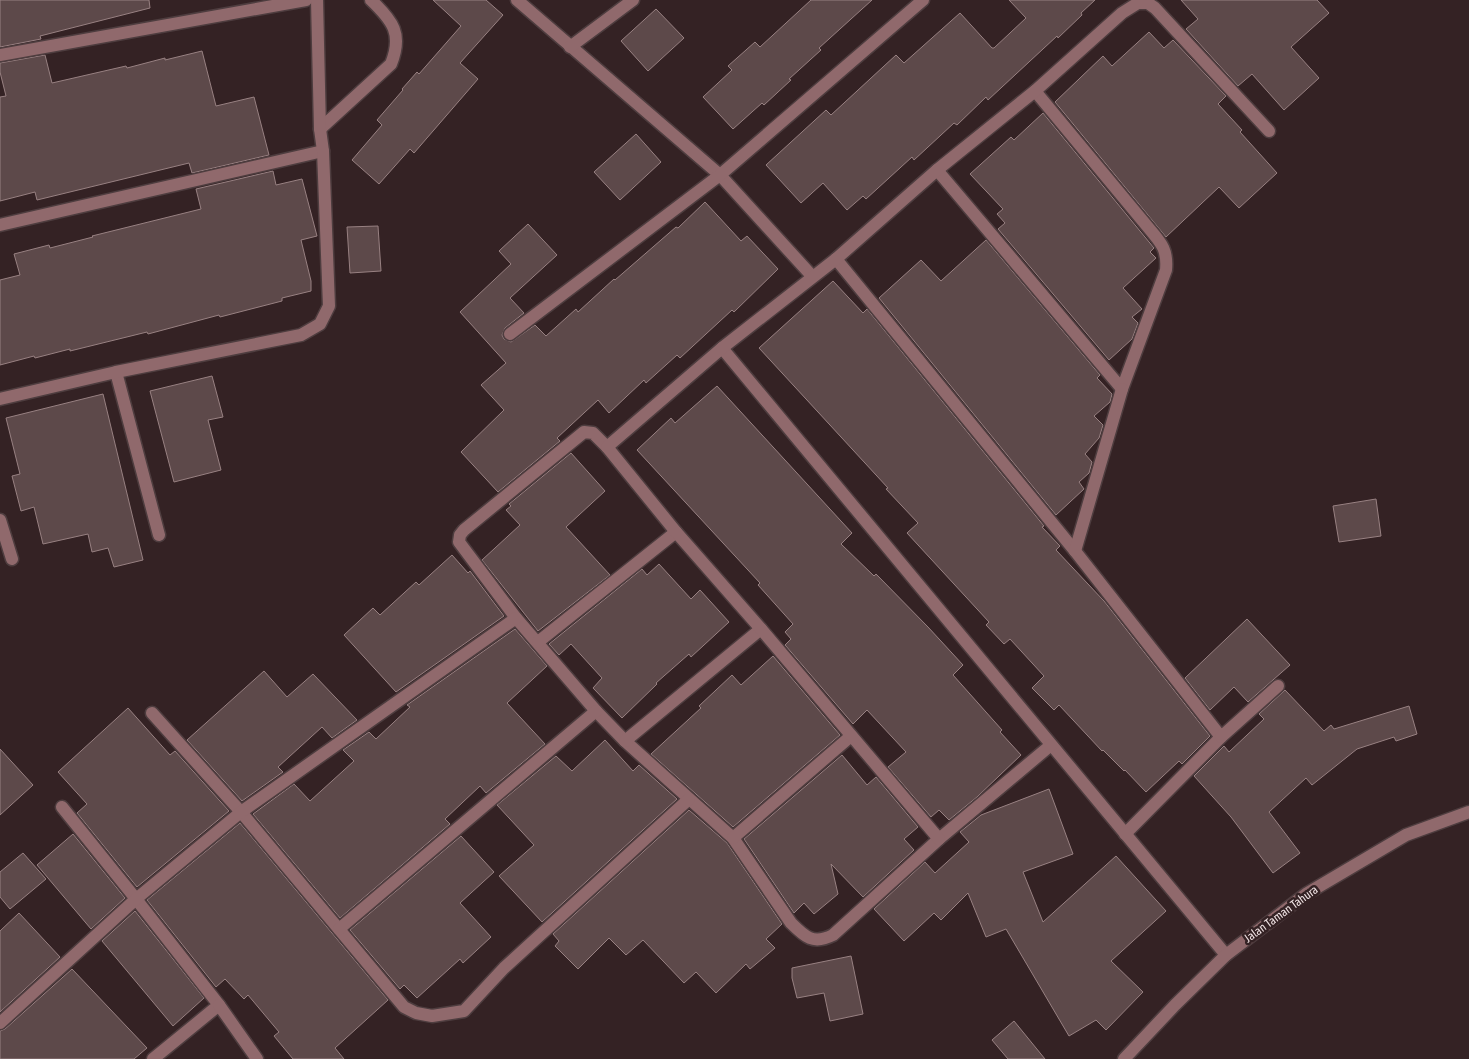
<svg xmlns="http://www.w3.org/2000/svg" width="1469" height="1059" viewBox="0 0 1469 1059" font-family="'Asap Condensed',sans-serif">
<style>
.building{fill:#5d494a;stroke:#988182}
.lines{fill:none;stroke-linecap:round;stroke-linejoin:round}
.minor-casing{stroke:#4e3d3f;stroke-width:15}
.minor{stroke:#90696c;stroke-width:12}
.labels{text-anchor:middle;stroke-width:5;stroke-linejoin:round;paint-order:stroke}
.street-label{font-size:12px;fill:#f1e4e5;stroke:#342224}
</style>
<rect width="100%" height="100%" fill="#342224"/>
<g class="building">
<path d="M 0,0 L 149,0 L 150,8 L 40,36 L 41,39 L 0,47 Z"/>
<path d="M 433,0 L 486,0 L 503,15 L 460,63 L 478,79 L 414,153 L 410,149 L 379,184 L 352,160 L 382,125 L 377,120 L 403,90 L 402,89 L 417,72 L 419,74 L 461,26 Z"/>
<path d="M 811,0 L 872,0 L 819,48 L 821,50 L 789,79 L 791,80 L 764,105 L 762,103 L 733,129 L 703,97 L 732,70 L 728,66 L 755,42 L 760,47 Z"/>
<path d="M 1009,0 L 1095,0 L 1081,13 L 1082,15 L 1058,38 L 1057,36 L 988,100 L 986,97 L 957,125 L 954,123 L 914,160 L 912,157 L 866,199 L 863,196 L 847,210 L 823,183 L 801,203 L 766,165 L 826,110 L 831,115 L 896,55 L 904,63 L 960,13 L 992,48 L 994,48 L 1026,18 Z"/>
<path d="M 1181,0 L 1317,0 L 1329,13 L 1291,47 L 1319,78 L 1284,110 L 1252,74 L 1238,86 L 1186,29 L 1198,19 Z"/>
<path d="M 656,9 L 684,38 L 648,71 L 621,41 Z"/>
<path d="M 1149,32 L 1164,48 L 1173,40 L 1226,96 L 1218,104 L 1242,130 L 1240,132 L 1277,173 L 1239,208 L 1219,187 L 1166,237 L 1055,102 L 1103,56 L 1112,66 Z"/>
<path d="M 202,51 L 216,106 L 254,97 L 269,155 L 192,173 L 189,163 L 37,200 L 35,192 L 0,201 L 0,97 L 6,96 L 0,72 L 0,63 L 45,55 L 52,83 L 126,66 L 127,68 L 165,58 L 165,60 Z"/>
<path d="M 1043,113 L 1154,248 L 1150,252 L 1156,258 L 1123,288 L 1142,309 L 1132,317 L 1138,323 L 1132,339 L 1109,360 L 998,229 L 1005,223 L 997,214 L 1003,209 L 970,174 L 1011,137 L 1014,140 Z"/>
<path d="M 636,134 L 661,162 L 620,200 L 594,172 Z"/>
<path d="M 273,171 L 276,185 L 302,179 L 317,236 L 301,240 L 311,281 L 311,291 L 282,298 L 282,301 L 220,317 L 219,315 L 148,334 L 147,332 L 70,351 L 70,349 L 35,358 L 34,356 L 0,365 L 0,280 L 20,275 L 14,254 L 49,245 L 50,248 L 93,237 L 92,236 L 201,209 L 196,189 Z"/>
<path d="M 705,202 L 741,241 L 747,236 L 778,269 L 734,312 L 732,310 L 680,358 L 677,355 L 646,383 L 644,380 L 609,413 L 598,400 L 557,438 L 560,441 L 498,492 L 461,452 L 504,410 L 481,385 L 506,363 L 460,312 L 511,264 L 499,251 L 528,224 L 557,255 L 510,298 L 524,313 L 505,328 L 502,335 L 504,339 L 511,342 L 535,325 L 546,336 L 576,309 L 578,312 L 614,279 L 615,280 L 676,227 L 678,228 Z"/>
<path d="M 378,226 L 381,271 L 350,273 L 347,227 Z"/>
<path d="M 986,240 L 1100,375 L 1097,378 L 1112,394 L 1110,402 L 1094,416 L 1103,425 L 1099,438 L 1085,454 L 1092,462 L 1089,473 L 1079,482 L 1084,489 L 1056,515 L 879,298 L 921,260 L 941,281 Z"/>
<path d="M 833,281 L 863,313 L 867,309 L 1044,526 L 1042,527 L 1060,546 L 1056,550 L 1104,601 L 1210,736 L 1182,764 L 1179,761 L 1146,792 L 1125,770 L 1124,771 L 1103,750 L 1102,751 L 1059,705 L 1054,710 L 1032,688 L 1044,676 L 1010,639 L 1004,644 L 986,625 L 989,622 L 907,533 L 918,523 L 886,489 L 888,488 L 759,348 Z"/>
<path d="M 212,376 L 223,417 L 208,420 L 221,470 L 174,482 L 150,391 Z"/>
<path d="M 717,386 L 852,533 L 841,544 L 874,576 L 876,574 L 928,627 L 963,665 L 953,675 L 1002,730 L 1000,732 L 1021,755 L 977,797 L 949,820 L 939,810 L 931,817 L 888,767 L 906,752 L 867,710 L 853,724 L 785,645 L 791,639 L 785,632 L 793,624 L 758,585 L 760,583 L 637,450 L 671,418 L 675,423 Z"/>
<path d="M 103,394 L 143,560 L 114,567 L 108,548 L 92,552 L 88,534 L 43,544 L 34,507 L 21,511 L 12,476 L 20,474 L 6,418 Z"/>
<path d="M 571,453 L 605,491 L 566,527 L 610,575 L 538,631 L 482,560 L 520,525 L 506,510 L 511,506 L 509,504 Z"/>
<path d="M 1376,499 L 1381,536 L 1339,542 L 1333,506 Z"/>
<path d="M 452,555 L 468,573 L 470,571 L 504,616 L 396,692 L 344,635 L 373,608 L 380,615 L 416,582 L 419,585 Z"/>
<path d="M 659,564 L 691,599 L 700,590 L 729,622 L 691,657 L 689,654 L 656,683 L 657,684 L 622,718 L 593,688 L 602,678 L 571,644 L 559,655 L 549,644 L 642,569 L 647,575 Z"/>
<path d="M 1247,619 L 1290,665 L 1248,702 L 1234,687 L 1210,710 L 1185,678 Z"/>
<path d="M 515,629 L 547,666 L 507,703 L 545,744 L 486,793 L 480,786 L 445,819 L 450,824 L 340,918 L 253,814 L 294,784 L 310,801 L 354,761 L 343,750 L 369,732 L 376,739 L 410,707 L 407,705 Z"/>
<path d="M 773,656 L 840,735 L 733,827 L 651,754 L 701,708 L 699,706 L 732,675 L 741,685 Z"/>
<path d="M 264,671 L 287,697 L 313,674 L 357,720 L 332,738 L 322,727 L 278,767 L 283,772 L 242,801 L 187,740 Z"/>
<path d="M 1285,690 L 1324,731 L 1331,725 L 1334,729 L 1409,706 L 1417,734 L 1396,741 L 1394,737 L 1357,749 L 1312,785 L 1306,778 L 1269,812 L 1300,853 L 1273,873 L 1231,817 L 1194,776 L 1224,746 L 1229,752 L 1264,719 L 1259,714 Z"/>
<path d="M 128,708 L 170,755 L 175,751 L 229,811 L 137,887 L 77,813 L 87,804 L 58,772 Z"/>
<path d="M 605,740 L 633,771 L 639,765 L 677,799 L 542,922 L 499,876 L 534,845 L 497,805 L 556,756 L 572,771 Z"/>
<path d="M 0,749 L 33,785 L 0,815 Z"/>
<path d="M 842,755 L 867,785 L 876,777 L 918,827 L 904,839 L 914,850 L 863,897 L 831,864 L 838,894 L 814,914 L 804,903 L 794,913 L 744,839 Z"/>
<path d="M 1049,789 L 1073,854 L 1023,872 L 1043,922 L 1116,856 L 1166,911 L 1111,961 L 1143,992 L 1106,1030 L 1096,1020 L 1069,1036 L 1006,929 L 986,937 L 968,893 L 941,920 L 934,913 L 904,941 L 874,909 L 925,862 L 935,873 L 969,842 L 960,832 L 981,815 Z"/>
<path d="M 689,810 L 727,843 L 782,924 L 766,939 L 775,948 L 750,969 L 746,964 L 716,993 L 696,972 L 684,983 L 643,940 L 626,955 L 609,938 L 578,969 L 555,946 L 559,941 L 553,934 Z"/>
<path d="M 240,823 L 388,1000 L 335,1048 L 344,1059 L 293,1059 L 274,1036 L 279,1032 L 248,995 L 244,999 L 225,979 L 216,987 L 147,900 Z"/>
<path d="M 73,834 L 125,898 L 91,929 L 37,865 Z"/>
<path d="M 461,836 L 494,872 L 460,903 L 491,937 L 463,963 L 460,959 L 417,998 L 404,985 L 400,989 L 350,930 Z"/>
<path d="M 23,853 L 46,879 L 10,909 L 0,897 L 0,872 Z"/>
<path d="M 135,911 L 204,998 L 173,1026 L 102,941 Z"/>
<path d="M 19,913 L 60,957 L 0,1012 L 0,931 Z"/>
<path d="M 851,956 L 863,1014 L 830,1021 L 824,993 L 797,998 L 792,978 L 792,968 Z"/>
<path d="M 72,969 L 147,1048 L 134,1059 L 0,1059 L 0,1031 L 5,1029 Z"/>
<path d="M 1014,1021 L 1045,1059 L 1008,1059 L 992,1040 Z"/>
</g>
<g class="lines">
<g class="minor-casing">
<g id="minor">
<path d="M 517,0 L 720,175 L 812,276"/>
<path d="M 570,47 L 633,0"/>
<path d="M 0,55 L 306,0"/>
<path d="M 320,129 L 391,64 C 403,34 393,21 371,0"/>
<path d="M 937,170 L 1122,389 L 1166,270 C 1168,248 1160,242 1147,226 L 1035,91"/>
<path d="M 0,225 L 323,151"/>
<path d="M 836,259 L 1075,551 L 1221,737 L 1125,834"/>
<path d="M 510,334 L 720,175 L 923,0"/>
<path d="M 722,348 L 1226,955"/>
<path d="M 116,372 L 159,535"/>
<path d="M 0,399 L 116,372 L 301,335 L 320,324 L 329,306 L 323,151 L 320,129 L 317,0"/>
<path d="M 607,447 L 593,433 L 584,432 L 464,530 L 460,535 L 459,542 L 516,618 L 596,711 L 625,741 L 733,838 L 791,923 C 805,937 813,945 833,935 L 939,839 L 1051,745"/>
<path d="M 0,520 L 12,559"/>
<path d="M 1075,551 L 1122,389"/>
<path d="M 538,642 L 676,532"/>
<path d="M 152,713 L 241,812 L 404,1007 L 416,1013 L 432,1016 L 464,1011 L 504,968 L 689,799"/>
<path d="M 1221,737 L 1278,686"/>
<path d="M 625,741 L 761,629"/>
<path d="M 62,807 L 136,899 L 219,1005 L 153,1059"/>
<path d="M 733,838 L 851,736"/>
<path d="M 939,839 L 761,629 L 676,532 L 607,447 L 722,348 L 836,259 L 937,170 L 1035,91 L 1122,13 L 1138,3 L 1148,3 L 1155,8 L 1269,131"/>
<path d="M 339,929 L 596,711"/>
<path d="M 219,1005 L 257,1059"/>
<path d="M 0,1023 L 136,899 L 241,812 L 516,618"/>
<path d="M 1124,1059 L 1175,1005 L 1226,955 L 1306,894 L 1406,835 L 1469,812"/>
</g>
</g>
<use href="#minor" class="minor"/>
</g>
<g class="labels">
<g class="street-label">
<text transform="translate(1281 914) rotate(-36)" y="4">Jalan Taman Tahura</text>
</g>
</g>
</svg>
